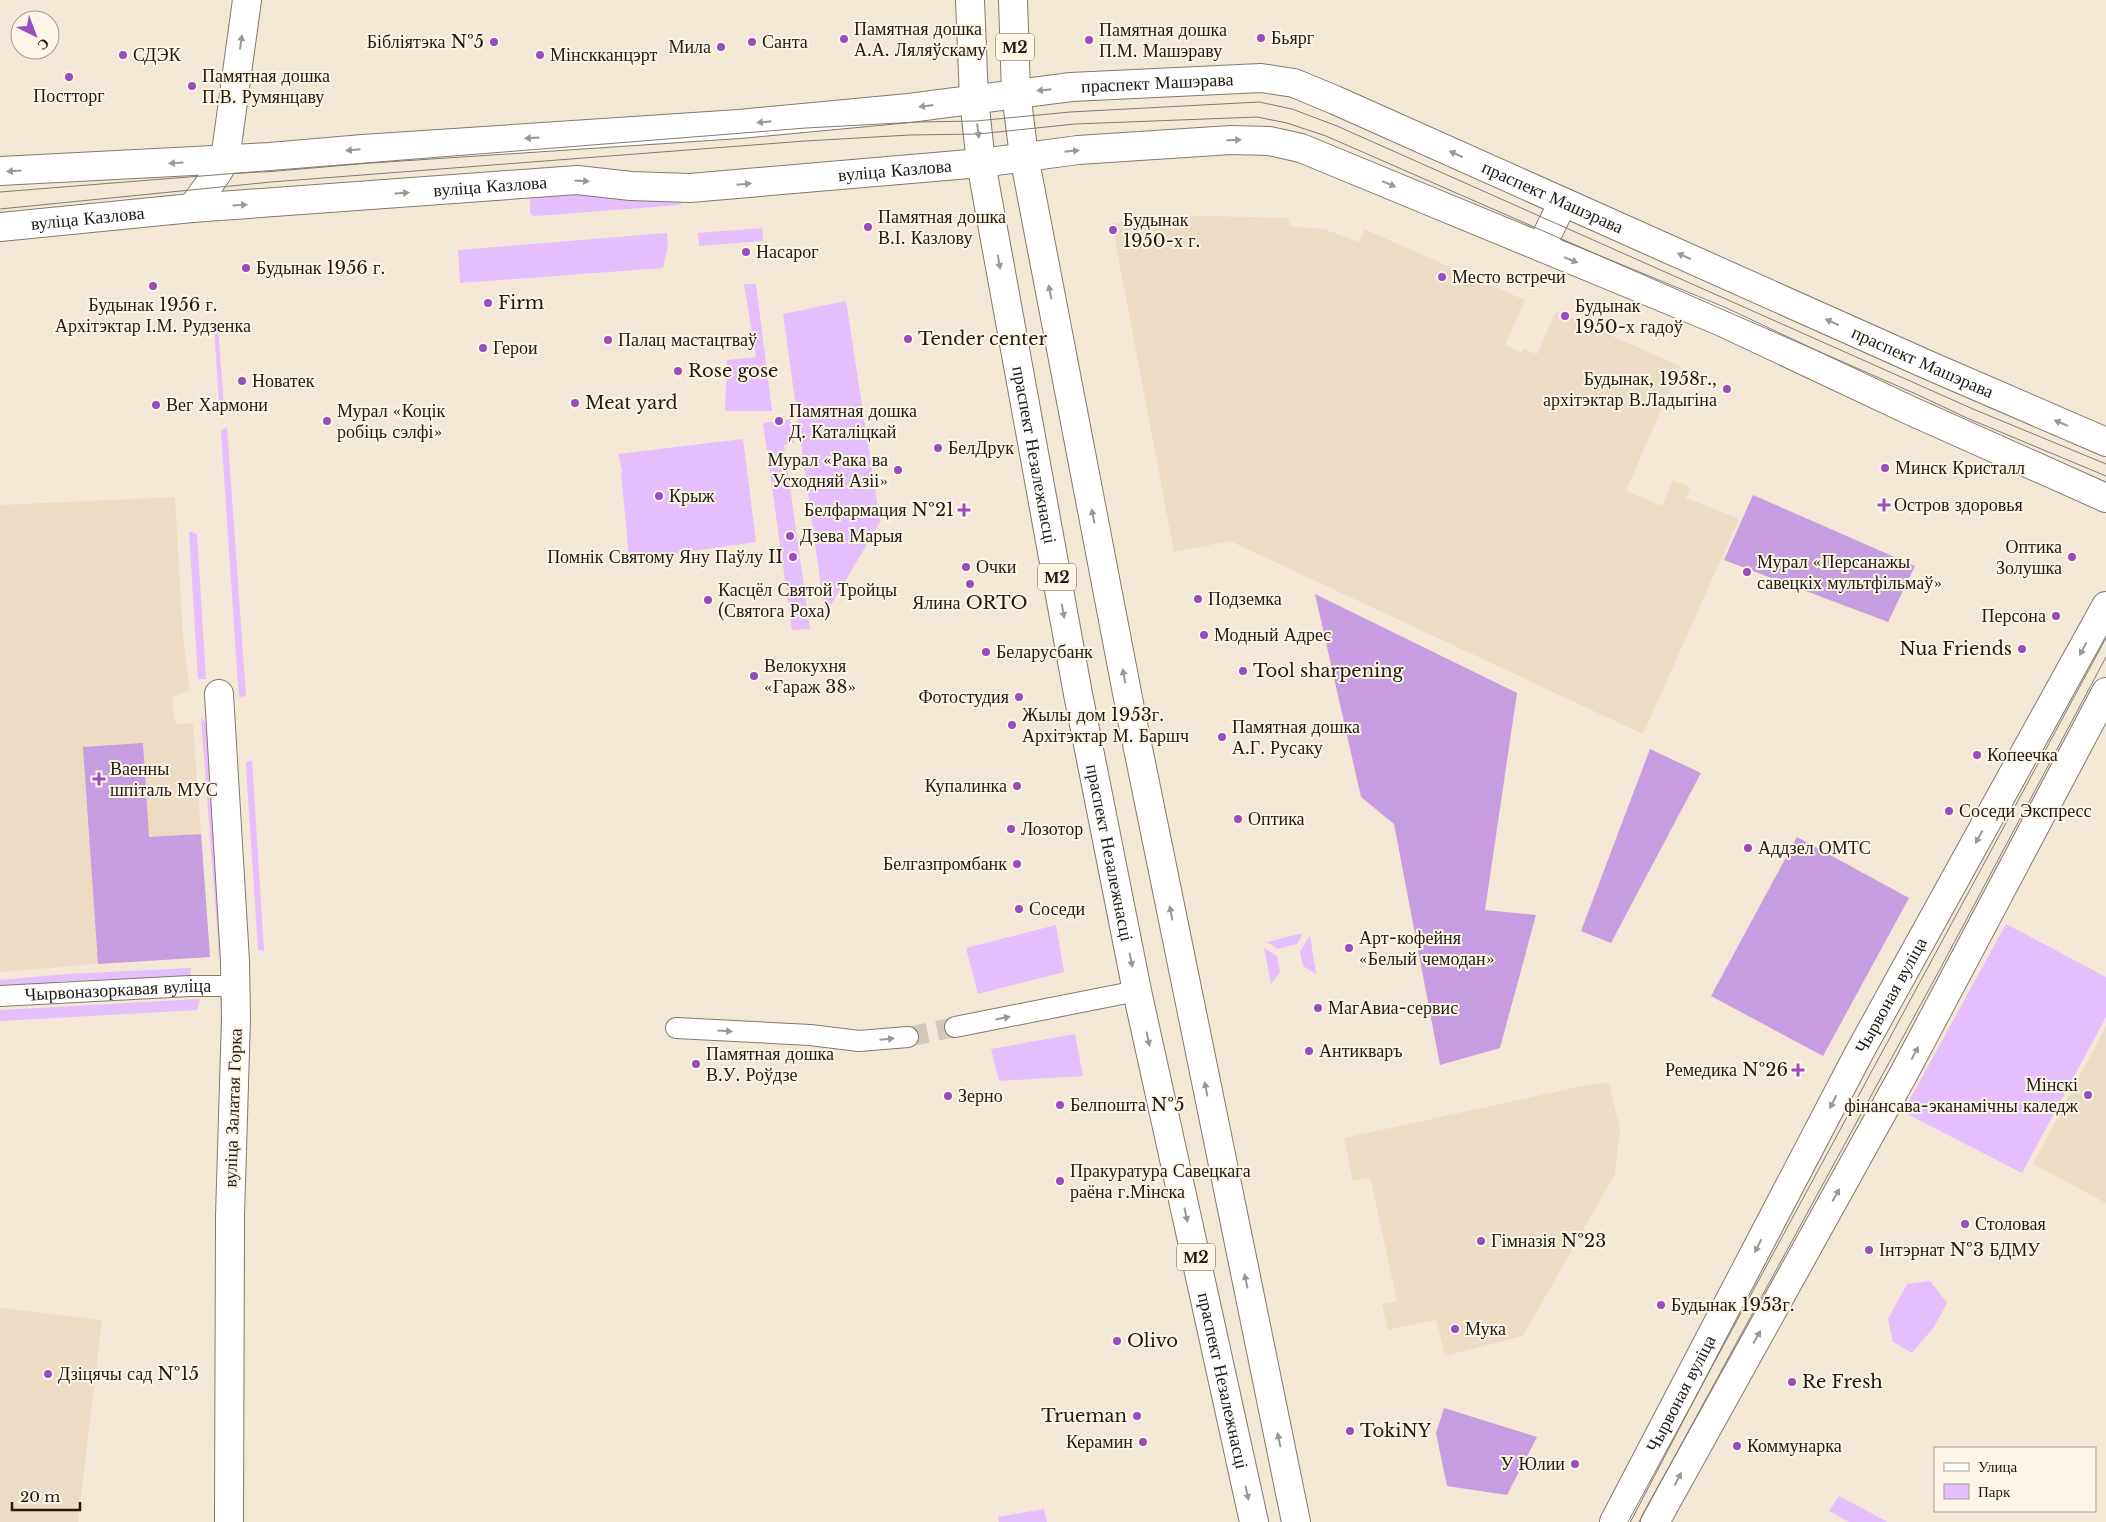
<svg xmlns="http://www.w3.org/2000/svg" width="2106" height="1522" viewBox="0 0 2106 1522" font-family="'Libre Baskerville',serif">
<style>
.built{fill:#ecdcc4}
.green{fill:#e6bdfd}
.forest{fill:#c89ce0}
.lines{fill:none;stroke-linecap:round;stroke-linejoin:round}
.street-tunnel{stroke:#d3c9b9;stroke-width:20;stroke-dasharray:20 10;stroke-linecap:butt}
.street-casing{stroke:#83796a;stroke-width:22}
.secondary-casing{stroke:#83796a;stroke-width:30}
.primary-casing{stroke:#83796a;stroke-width:30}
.street{stroke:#fff;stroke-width:20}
.secondary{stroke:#fff;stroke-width:28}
.primary{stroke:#fff;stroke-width:28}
.tram{stroke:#827b6f;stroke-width:1}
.oneway{fill:#9a9895}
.poi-dot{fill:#984cbd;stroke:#fef5e7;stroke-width:2}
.labels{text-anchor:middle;stroke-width:4;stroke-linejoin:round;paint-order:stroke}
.shield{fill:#fef5e7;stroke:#615c53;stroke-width:1}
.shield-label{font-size:16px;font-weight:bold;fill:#1e1b14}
.poi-label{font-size:18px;fill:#1e1b14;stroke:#fef5e7;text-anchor:start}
.street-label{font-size:18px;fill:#1e1b14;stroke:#fef5e7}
</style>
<rect width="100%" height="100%" fill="#f3e8d6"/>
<g class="built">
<path d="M 1164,215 L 1289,218 L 1290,226 L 1324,229 L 1359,242 L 1364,229 L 1525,300 L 1505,345 L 1521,353 L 1524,349 L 1537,354 L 1556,311 L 1680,366 L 1626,491 L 1662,506 L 1673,480 L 1690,487 L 1686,498 L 1739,519 L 1643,734 L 1230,541 L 1174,552 L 1112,224 Z"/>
<path d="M 175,497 L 183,637 L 190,690 L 173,697 L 173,711 L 176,724 L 193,723 L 210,957 L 98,964 L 0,972 L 0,505 Z"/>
<path d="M 2106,1026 L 2106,1203 L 2033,1164 Z"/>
<path d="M 1609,1082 L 1620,1130 L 1615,1174 L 1523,1336 L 1445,1356 L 1436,1320 L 1388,1330 L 1382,1304 L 1397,1301 L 1370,1177 L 1353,1181 L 1344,1138 L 1587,1085 Z"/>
<path d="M 0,1308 L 102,1320 L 78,1522 L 0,1522 Z"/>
</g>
<g class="green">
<path d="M 599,191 L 680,200 L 681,205 L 535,216 L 531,215 L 530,211 L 530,196 Z"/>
<path d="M 762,228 L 763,241 L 699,246 L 698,233 Z"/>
<path d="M 667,233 L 668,246 L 663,268 L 460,283 L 458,250 Z"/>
<path d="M 744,284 L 756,284 L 772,411 L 725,411 L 727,360 L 756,357 Z"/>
<path d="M 846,301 L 880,522 L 825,615 L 783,314 Z"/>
<path d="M 214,328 L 218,328 L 224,406 L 219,402 Z"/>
<path d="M 790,419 L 794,443 L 784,445 L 810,629 L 792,630 L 763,423 Z"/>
<path d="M 227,427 L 246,696 L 239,697 L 237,670 L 221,431 Z"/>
<path d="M 743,439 L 756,542 L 666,555 L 629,558 L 621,471 L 623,474 L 618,454 Z"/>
<path d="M 189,531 L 197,534 L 206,679 L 198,679 Z"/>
<path d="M 201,718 L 212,728 L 225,954 L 219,954 Z"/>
<path d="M 252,760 L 264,951 L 258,950 L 247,782 L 246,762 Z"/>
<path d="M 2006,924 L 2106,977 L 2106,1017 L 2022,1173 L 1903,1112 Z"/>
<path d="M 1056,925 L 1064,972 L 978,994 L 966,948 Z"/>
<path d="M 1303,933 L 1297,944 L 1278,949 L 1267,942 Z"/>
<path d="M 1310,935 L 1316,974 L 1303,966 L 1300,952 Z"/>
<path d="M 1264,948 L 1277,956 L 1280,972 L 1271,984 Z"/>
<path d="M 191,968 L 190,977 L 67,981 L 0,987 L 0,980 L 67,974 Z"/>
<path d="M 200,999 L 197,1010 L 0,1021 L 0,1010 Z"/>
<path d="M 1075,1034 L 1083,1076 L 999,1081 L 991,1049 Z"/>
<path d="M 1930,1281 L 1947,1303 L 1934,1327 L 1912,1353 L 1893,1342 L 1888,1319 L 1907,1284 Z"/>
<path d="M 1839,1496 L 1888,1522 L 1849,1522 L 1829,1511 Z"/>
<path d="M 1044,1509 L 1047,1522 L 999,1522 L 998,1517 Z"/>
</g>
<g class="forest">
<path d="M 1753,495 L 1915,566 L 1888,622 L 1724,560 Z"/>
<path d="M 1315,594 L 1517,693 L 1485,910 L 1536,915 L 1500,1048 L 1440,1065 L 1394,824 L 1361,797 Z"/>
<path d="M 143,743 L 149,837 L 201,834 L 210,957 L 98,964 L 83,747 Z"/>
<path d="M 1650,749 L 1701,773 L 1611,943 L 1581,931 Z"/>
<path d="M 1797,837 L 1909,898 L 1823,1056 L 1711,996 Z"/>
<path d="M 1444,1408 L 1537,1437 L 1507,1495 L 1447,1486 L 1436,1433 Z"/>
</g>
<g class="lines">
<path class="street-tunnel" d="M 908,1037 L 955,1027"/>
<g class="street-casing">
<g id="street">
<path id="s1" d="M 0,996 L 190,986 L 235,986"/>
<path d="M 955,1027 L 1137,991"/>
<path d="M 676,1028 L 810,1035 L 859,1041 L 908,1037"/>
</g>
</g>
<g class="secondary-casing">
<g id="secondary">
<path d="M 192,208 L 216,175 L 225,160 L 247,0"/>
<path d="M 219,694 L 235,961 L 236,1018 L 230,1216 L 229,1522"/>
</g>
</g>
<g class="primary-casing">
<g id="primary">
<path id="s2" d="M 970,0 L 974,99 L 981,163 L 1078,694 L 1137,991 L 1254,1522"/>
<path d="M 1013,0 L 1016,93 L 1024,156 L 1133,724 L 1296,1522"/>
<path id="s3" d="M 0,171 L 270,157 L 363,149 L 739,124 L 909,108 L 1071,87 L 1261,78 L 1294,83 L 1335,100 L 1928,365 L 2106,442"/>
<path id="s4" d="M 0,227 L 192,208 L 577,180 L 631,186 L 690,188 L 981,163 L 1078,150 L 1231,140 L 1269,141 L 1301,148 L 1720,321 L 1909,410 L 2106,498"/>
<path d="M 1541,247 L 1563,202"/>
<path id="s5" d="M 1614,1522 L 1859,1053 L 2106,606"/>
<path d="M 1655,1522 L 1903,1075 L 2106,692"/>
</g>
</g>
<use href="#street" class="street"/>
<use href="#secondary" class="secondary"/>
<use href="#primary" class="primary"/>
<g class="tram">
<path d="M 0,192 L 806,128 L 918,122 L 976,121 L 1070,112 L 1259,102 L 1292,109 L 1337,126 L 1973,409 L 2106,464"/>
<path d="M 0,209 L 271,182 L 805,141 L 910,135 L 978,134 L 1075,124 L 1257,117 L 1287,123 L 1326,136 L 1916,394 L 1967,418 L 2106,476"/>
<path d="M 1628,1522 L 2106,638"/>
<path d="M 1639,1522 L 1939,971 L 2106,657"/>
</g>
</g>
<defs><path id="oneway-solid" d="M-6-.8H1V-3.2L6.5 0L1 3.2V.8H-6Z" transform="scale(1.25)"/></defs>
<g class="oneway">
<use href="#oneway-solid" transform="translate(241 42) rotate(-82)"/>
<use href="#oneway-solid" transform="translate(1044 90) rotate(174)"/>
<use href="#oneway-solid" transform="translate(926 106) rotate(173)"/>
<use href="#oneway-solid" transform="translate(764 122) rotate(174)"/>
<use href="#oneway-solid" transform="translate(978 131) rotate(83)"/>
<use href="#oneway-solid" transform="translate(532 138) rotate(176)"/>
<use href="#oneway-solid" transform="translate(1234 140) rotate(-1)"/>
<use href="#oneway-solid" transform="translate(353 150) rotate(175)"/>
<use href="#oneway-solid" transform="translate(1072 151) rotate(-6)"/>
<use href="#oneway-solid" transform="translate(1456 154) rotate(-156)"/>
<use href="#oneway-solid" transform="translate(176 163) rotate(176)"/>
<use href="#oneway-solid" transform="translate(14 171) rotate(177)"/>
<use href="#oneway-solid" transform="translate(582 181) rotate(4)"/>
<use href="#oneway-solid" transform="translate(744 184) rotate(-5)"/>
<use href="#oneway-solid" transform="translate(1389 184) rotate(23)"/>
<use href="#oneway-solid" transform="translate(402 193) rotate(-4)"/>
<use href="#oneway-solid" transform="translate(240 205) rotate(-4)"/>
<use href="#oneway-solid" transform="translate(1684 256) rotate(-156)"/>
<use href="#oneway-solid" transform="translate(1571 260) rotate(22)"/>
<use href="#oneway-solid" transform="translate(999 262) rotate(80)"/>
<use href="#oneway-solid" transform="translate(1050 292) rotate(-101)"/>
<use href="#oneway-solid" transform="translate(1832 322) rotate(-156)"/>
<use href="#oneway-solid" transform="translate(2061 423) rotate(-157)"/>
<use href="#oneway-solid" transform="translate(1093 516) rotate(-101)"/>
<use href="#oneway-solid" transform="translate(1063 611) rotate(80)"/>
<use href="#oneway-solid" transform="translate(2083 649) rotate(118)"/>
<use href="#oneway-solid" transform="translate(1124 676) rotate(-101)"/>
<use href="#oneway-solid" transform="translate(1979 837) rotate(119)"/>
<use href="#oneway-solid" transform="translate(1171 913) rotate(-101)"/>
<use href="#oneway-solid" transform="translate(1131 960) rotate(79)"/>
<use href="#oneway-solid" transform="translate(1003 1018) rotate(-11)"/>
<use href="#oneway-solid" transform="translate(725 1031) rotate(3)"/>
<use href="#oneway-solid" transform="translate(887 1039) rotate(-5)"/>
<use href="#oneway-solid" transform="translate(1148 1039) rotate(78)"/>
<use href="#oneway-solid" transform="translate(1915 1053) rotate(-62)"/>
<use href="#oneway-solid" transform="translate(1206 1089) rotate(-101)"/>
<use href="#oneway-solid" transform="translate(1833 1102) rotate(117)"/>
<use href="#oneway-solid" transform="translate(1836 1195) rotate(-61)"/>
<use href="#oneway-solid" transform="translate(1186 1215) rotate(78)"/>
<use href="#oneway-solid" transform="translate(1758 1246) rotate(117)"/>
<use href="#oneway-solid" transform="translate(1246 1281) rotate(-102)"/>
<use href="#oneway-solid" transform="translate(1757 1337) rotate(-61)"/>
<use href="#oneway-solid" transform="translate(1279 1440) rotate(-102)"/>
<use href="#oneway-solid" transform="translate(1678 1479) rotate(-62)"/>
<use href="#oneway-solid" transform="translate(1247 1493) rotate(78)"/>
</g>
<g class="poi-dot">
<circle cx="1261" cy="38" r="5"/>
<circle cx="844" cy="39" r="5"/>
<circle cx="1089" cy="40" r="5"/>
<circle cx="494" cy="42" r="5"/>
<circle cx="752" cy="42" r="5"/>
<circle cx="721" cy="47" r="5"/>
<circle cx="123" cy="55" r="5"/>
<circle cx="540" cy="55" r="5"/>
<circle cx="69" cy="77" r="5"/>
<circle cx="192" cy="86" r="5"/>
<circle cx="868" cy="227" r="5"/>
<circle cx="1113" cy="230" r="5"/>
<circle cx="746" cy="252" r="5"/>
<circle cx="246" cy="268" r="5"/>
<circle cx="1442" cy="277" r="5"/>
<circle cx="153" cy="286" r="5"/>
<circle cx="488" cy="303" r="5"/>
<circle cx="1565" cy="316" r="5"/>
<circle cx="908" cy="339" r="5"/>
<circle cx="608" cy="340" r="5"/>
<circle cx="483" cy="348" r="5"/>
<circle cx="678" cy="371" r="5"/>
<circle cx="242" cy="381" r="5"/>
<circle cx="1727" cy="389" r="5"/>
<circle cx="575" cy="403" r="5"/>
<circle cx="156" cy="405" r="5"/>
<circle cx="327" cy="421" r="5"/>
<circle cx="779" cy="421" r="5"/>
<circle cx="938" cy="448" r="5"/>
<circle cx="1885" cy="468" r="5"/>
<circle cx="898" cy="470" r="5"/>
<circle cx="659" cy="496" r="5"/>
<path d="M1881.5 497.5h5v5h5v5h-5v5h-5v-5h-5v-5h5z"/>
<path d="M961.5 502.5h5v5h5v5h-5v5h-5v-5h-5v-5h5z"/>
<circle cx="790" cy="536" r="5"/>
<circle cx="793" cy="557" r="5"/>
<circle cx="2072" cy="557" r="5"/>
<circle cx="966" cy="567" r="5"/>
<circle cx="1747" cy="572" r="5"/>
<circle cx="970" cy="584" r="5"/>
<circle cx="1198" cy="599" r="5"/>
<circle cx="708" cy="600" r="5"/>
<circle cx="2056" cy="616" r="5"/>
<circle cx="1204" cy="635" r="5"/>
<circle cx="2022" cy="649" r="5"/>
<circle cx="986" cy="652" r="5"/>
<circle cx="1243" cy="671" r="5"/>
<circle cx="754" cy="676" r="5"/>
<circle cx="1019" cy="697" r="5"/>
<circle cx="1012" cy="725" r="5"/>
<circle cx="1222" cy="737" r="5"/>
<circle cx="1977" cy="755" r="5"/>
<path d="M96.5 771.5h5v5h5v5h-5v5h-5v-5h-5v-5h5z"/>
<circle cx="1017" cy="786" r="5"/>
<circle cx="1949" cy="811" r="5"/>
<circle cx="1238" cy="819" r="5"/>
<circle cx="1011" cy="829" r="5"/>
<circle cx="1748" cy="848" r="5"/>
<circle cx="1017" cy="864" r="5"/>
<circle cx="1019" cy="909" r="5"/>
<circle cx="1349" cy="948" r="5"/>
<circle cx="1318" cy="1008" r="5"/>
<circle cx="1309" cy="1051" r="5"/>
<circle cx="696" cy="1064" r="5"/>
<path d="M1795.5 1062.5h5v5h5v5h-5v5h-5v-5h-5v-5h5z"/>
<circle cx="2088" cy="1095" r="5"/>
<circle cx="948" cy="1096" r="5"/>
<circle cx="1060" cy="1105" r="5"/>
<circle cx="1060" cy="1181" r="5"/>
<circle cx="1965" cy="1224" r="5"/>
<circle cx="1481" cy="1241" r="5"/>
<circle cx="1869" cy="1250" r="5"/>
<circle cx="1661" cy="1305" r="5"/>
<circle cx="1455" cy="1329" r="5"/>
<circle cx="1117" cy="1341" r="5"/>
<circle cx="48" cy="1374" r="5"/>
<circle cx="1792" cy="1382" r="5"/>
<circle cx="1137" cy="1416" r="5"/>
<circle cx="1350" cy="1431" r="5"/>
<circle cx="1143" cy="1442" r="5"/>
<circle cx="1737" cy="1446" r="5"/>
<circle cx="1575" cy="1464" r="5"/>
</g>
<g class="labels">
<g class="shield">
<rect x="996" y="33.5" width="38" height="27" rx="4"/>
<rect x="1038" y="563.5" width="38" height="27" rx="4"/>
<rect x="1177" y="1243.5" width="38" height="27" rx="4"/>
</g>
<g class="shield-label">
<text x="1015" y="53">М2</text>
<text x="1057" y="583">М2</text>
<text x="1196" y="1263">М2</text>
</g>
<g class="poi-label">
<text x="854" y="35">Памятная дошка<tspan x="854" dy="21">А.А. Ляляўскаму</tspan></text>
<text x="1099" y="36">Памятная дошка<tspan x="1099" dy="21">П.М. Машэраву</tspan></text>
<text x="1271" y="44">Бьярг</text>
<text x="484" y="48" text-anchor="end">Бібліятэка №5</text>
<text x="762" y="48">Санта</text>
<text x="711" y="53" text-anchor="end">Мила</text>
<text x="133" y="61">СДЭК</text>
<text x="550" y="61">Мінскканцэрт</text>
<text x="202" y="82">Памятная дошка<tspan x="202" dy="21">П.В. Румянцаву</tspan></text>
<text x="69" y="102" text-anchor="middle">Постторг</text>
<text x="878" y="223">Памятная дошка<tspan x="878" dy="21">В.І. Казлову</tspan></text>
<text x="1123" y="226">Будынак<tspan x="1123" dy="21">1950-х г.</tspan></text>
<text x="756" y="258">Насарог</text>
<text x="256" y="274">Будынак 1956 г.</text>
<text x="1452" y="283">Место встречи</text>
<text x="498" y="309">Firm</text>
<text x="153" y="311" text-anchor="middle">Будынак 1956 г.<tspan x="153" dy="21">Архітэктар І.М. Рудзенка</tspan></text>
<text x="1575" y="312">Будынак<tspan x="1575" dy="21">1950-х гадоў</tspan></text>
<text x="918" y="345">Tender center</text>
<text x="618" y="346">Палац мастацтваў</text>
<text x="493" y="354">Герои</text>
<text x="688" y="377">Rose gose</text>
<text x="1717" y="385" text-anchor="end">Будынак, 1958г.,<tspan x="1717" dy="21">архітэктар В.Ладыгіна</tspan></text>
<text x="252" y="387">Новатек</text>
<text x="585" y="409">Meat yard</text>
<text x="166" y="411">Вег Хармони</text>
<text x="337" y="417">Мурал «Коцік<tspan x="337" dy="21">робіць сэлфі»</tspan></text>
<text x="789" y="417">Памятная дошка<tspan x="789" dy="21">Д. Каталіцкай</tspan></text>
<text x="948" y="454">БелДрук</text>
<text x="888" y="466" text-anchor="end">Мурал «Рака ва<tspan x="888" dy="21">Усходняй Азіі»</tspan></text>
<text x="1895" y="474">Минск Кристалл</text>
<text x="669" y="502">Крыж</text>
<text x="1894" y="511">Остров здоровья</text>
<text x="954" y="516" text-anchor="end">Белфармация №21</text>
<text x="800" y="542">Дзева Марыя</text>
<text x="2062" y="553" text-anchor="end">Оптика<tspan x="2062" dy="21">Золушка</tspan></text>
<text x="783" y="563" text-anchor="end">Помнік Святому Яну Паўлу II</text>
<text x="1757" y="568">Мурал «Персанажы<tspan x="1757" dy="21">савецкіх мультфільмаў»</tspan></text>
<text x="976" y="573">Очки</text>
<text x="718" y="596">Касцёл Святой Тройцы<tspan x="718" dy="21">(Святога Роха)</tspan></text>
<text x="1208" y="605">Подземка</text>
<text x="970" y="609" text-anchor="middle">Ялина ORTO</text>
<text x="2046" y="622" text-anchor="end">Персона</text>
<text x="1214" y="641">Модный Адрес</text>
<text x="2012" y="655" text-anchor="end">Nua Friends</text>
<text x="996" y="658">Беларусбанк</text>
<text x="764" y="672">Велокухня<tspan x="764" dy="21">«Гараж 38»</tspan></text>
<text x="1253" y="677">Tool sharpening</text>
<text x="1009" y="703" text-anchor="end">Фотостудия</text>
<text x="1022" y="721">Жылы дом 1953г.<tspan x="1022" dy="21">Архітэктар М. Баршч</tspan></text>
<text x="1232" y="733">Памятная дошка<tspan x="1232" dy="21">А.Г. Русаку</tspan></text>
<text x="1987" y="761">Копеечка</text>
<text x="110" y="775">Ваенны<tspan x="110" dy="21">шпіталь МУС</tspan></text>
<text x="1007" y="792" text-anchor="end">Купалинка</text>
<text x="1959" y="817">Соседи Экспресс</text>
<text x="1248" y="825">Оптика</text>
<text x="1021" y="835">Лозотор</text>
<text x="1758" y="854">Аддзел ОМТС</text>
<text x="1007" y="870" text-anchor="end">Белгазпромбанк</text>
<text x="1029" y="915">Соседи</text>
<text x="1359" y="944">Арт-кофейня<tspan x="1359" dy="21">«Белый чемодан»</tspan></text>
<text x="1328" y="1014">МагАвиа-сервис</text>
<text x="1319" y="1057">Антикваръ</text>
<text x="706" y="1060">Памятная дошка<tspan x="706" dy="21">В.У. Роўдзе</tspan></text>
<text x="1788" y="1076" text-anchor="end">Ремедика №26</text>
<text x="2078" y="1091" text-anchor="end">Мінскі<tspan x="2078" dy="21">фінансава-эканамічны каледж</tspan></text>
<text x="958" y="1102">Зерно</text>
<text x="1070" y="1111">Белпошта №5</text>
<text x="1070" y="1177">Пракуратура Савецкага<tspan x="1070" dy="21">раёна г.Мінска</tspan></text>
<text x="1975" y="1230">Столовая</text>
<text x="1491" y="1247">Гімназія №23</text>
<text x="1879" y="1256">Інтэрнат №3 БДМУ</text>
<text x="1671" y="1311">Будынак 1953г.</text>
<text x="1465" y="1335">Мука</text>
<text x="1127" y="1347">Olivo</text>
<text x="58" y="1380">Дзіцячы сад №15</text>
<text x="1802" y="1388">Re Fresh</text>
<text x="1127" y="1422" text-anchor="end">Trueman</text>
<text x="1360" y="1437">TokiNY</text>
<text x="1133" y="1448" text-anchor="end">Керамин</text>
<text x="1747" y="1452">Коммунарка</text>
<text x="1565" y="1470" text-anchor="end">У Юлии</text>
</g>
<g class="street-label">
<text dy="6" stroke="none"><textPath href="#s3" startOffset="1161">праспект Машэрава</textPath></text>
<text dy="6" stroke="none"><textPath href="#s4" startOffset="898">вуліца Казлова</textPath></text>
<text dy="6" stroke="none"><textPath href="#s4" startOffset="492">вуліца Казлова</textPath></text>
<text dy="6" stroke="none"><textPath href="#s3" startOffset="1581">праспект Машэрава</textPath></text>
<text dy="6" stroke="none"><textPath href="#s4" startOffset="88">вуліца Казлова</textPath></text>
<text dy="6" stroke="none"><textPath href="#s3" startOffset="1986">праспект Машэрава</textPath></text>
<text dy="6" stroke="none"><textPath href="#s2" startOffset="460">праспект Незалежнасці</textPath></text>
<text dy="6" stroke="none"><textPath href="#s2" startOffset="865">праспект Незалежнасці</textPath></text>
<text dy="6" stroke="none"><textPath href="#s1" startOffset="118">Чырвоназоркавая вуліца</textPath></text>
<text dy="6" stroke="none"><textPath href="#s5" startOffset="595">Чырвоная вуліца</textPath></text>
<text transform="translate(233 1108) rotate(-88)" y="6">вуліца Залатая Горка</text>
<text dy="6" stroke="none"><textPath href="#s2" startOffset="1405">праспект Незалежнасці</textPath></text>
<text dy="6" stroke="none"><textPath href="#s5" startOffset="145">Чырвоная вуліца</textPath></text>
</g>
</g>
<rect x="1934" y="1447" width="162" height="65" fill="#fef5e7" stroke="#a49e93"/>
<rect x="1944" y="1463" width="25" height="8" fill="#ffffff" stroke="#a49e93"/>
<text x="1978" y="1472" font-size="15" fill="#1e1b14">Улица</text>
<rect x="1944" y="1484" width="25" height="15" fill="#e6bdfd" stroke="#a49e93"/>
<text x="1978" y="1497" font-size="15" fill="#1e1b14">Парк</text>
<g transform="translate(35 35) rotate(138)"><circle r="24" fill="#fef5e7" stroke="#a49e93"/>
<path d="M0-4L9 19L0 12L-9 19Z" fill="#984cbd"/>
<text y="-8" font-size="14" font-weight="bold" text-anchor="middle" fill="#1e1b14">С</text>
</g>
<path d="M12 1502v8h68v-8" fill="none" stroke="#1e1b14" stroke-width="2.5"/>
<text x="20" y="1502" font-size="15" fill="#1e1b14" stroke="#fef5e7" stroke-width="4" paint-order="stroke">20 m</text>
</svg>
